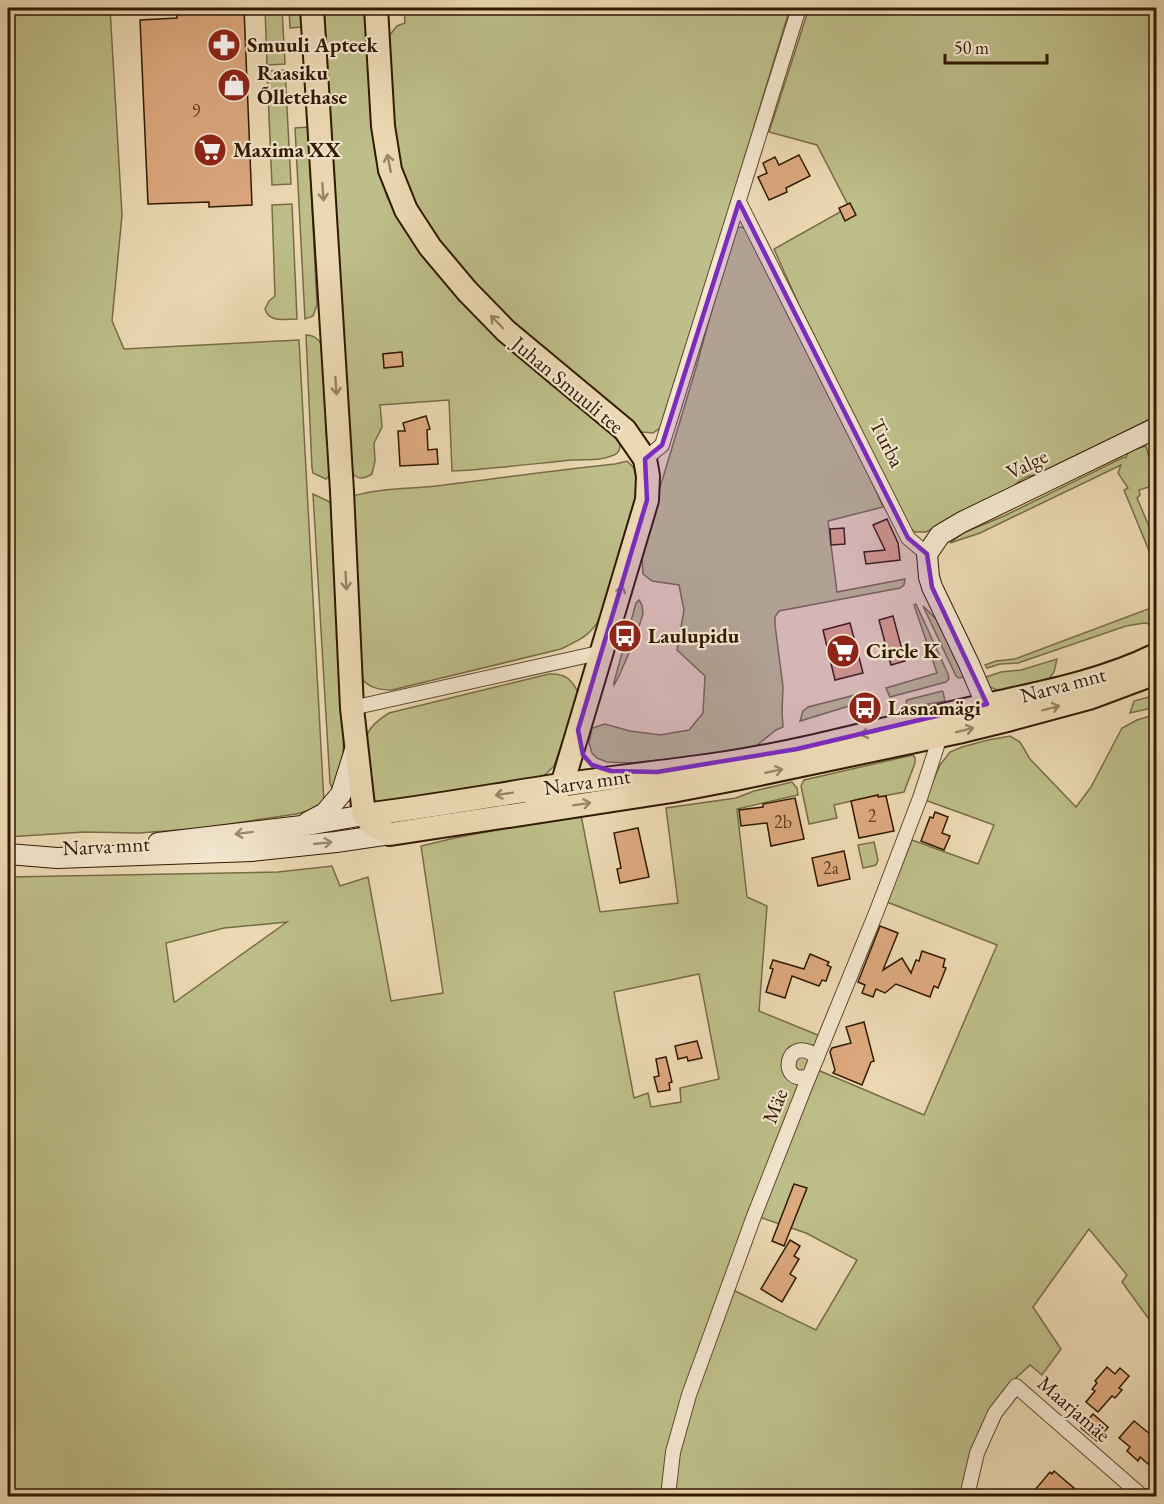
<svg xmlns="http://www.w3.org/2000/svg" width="1164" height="1504" viewBox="0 0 1164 1504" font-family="'EB Garamond',serif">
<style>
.green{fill:#bdbe89;stroke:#786c46;stroke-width:1.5;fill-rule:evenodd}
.building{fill:#dda97f;stroke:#321903;stroke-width:1.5}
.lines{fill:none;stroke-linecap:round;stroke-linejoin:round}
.street-casing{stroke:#60492f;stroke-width:16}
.secondary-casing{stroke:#321903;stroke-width:22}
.primary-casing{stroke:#321903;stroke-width:26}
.street{stroke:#f3e6ce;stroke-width:14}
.secondary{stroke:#f3e6ce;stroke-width:20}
.primary{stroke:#ecd9b4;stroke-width:22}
.oneway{stroke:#988364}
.oneway2{stroke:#9c8a73}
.marked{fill:#7b2cbf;fill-opacity:0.2;stroke:#7b2cbf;stroke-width:4.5;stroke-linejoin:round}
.labels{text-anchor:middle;stroke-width:4.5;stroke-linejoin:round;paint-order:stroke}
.number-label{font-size:18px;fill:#5d3d22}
.poi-label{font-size:21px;font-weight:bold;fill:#321903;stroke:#f3e6ce;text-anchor:start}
.street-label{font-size:21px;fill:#321903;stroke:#f3e6ce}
</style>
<rect width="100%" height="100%" fill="#ecd9b4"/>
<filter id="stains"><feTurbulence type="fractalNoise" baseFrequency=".00333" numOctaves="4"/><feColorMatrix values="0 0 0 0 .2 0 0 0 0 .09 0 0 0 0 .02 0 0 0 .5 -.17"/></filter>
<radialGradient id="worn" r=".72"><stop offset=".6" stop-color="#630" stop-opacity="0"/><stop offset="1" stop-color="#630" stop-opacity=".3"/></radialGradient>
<g class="green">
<path d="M 8,8 L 110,8 L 122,215 L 112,321 L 124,349 L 299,340 L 324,803 L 314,809 L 296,814 L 203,828 L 139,833 L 84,832 L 8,837 Z"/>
<path d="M 265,8 L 282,8 L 285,64 L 267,65 Z"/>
<path d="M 289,8 L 301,8 L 302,27 L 290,28 Z"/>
<path d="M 324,8 L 366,8 L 371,109 L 375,155 L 387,197 L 403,227 L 449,288 L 473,314 L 542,377 L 614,436 L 620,444 C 620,450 619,453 614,455 C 601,461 586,459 572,460 C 532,464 492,469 452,471 L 449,400 L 380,405 L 382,427 L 374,443 L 375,461 L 372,474 C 361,481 355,479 349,467 ZM 402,352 L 403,366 L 385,368 L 383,354 Z"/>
<path d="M 404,8 L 790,8 L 663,426 L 653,433 L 642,432 L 579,383 L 492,306 L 429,228 L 417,208 L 403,178 L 398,154 L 393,122 L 389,36 L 397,26 L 405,23 Z"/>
<path d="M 809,8 L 1156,8 L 1156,416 L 1041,474 C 1027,476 1022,477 1012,488 L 926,532 L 915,532 L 909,527 L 799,305 L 774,249 L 849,207 L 817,145 L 769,132 Z"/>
<path d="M 285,70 L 291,184 L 272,185 L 267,71 Z"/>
<path d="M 308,127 L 317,305 L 313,316 L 305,319 L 295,128 Z"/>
<path d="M 292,204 L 297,319 C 285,319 269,323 265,309 L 269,301 L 275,296 L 272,205 Z"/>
<path d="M 741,227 L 749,230 L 856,445 L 883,507 L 828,521 L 837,592 L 905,579 L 904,585 L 900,588 L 779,611 L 775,617 L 775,625 L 783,687 L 782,712 L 783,727 L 776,730 L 756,746 L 687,757 L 634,763 L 607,762 L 597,758 L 592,753 L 589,743 L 592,728 L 605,724 L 630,731 L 660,735 L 689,730 L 703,713 L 705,676 L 677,650 L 684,610 L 679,585 L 652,581 L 643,574 L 642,558 L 649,524 L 696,368 L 722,273 L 737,228 Z"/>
<path d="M 306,335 C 316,335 322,343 325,352 L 326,434 L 330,462 L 330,475 L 326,479 L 313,473 L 312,468 Z"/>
<path d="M 1146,446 L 1151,464 L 1156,460 L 1156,484 L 1149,485 L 1149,487 L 1139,490 L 1140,495 L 1137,498 L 1156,543 L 1156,556 L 1152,558 L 1124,490 L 1128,488 L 1118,473 L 1121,465 L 980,533 L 950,543 L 963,533 L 1004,516 L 1124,457 L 1126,458 L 1128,451 Z"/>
<path d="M 627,461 L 634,468 L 637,481 L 638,503 L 604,612 C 591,635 584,638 561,649 L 392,690 C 379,690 369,688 360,677 L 353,496 C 380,488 409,489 436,486 C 496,479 555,470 615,464 Z"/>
<path d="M 313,494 L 330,502 L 332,512 L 344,738 L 341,773 L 333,790 L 330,783 Z"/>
<path d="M 639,600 L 642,605 L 643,614 L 635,639 L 619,676 L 614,685 L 614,682 L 636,603 Z"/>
<path d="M 916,604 L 948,674 L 949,679 L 946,682 L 890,697 L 886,688 L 937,673 L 914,605 Z"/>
<path d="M 923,606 L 937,620 L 964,677 L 959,678 L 956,676 Z"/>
<path d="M 1156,606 L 1156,625 L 1144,623 L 1126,626 L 1018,663 L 1000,664 L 987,668 L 985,665 L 996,661 L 1015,659 Z"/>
<path d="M 1057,659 L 1054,672 L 1049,679 L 1043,683 L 1004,692 L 997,690 L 990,687 L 983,678 L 1001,672 L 1021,670 Z"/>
<path d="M 549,674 C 566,673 572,680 579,694 L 554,766 L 546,774 L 534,780 L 381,805 L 374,801 C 370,788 363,745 368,733 C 372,724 381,718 389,713 Z"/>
<path d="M 942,691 L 943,692 L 945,701 L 907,708 L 906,702 L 907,700 Z"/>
<path d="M 863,693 L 865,698 L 862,702 L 800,721 L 803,711 L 808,707 Z"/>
<path d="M 1156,695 L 1156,707 L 1130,713 L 1134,701 Z"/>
<path d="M 1156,714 L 1156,1329 L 1122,1282 L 1127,1275 L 1089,1229 L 1033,1307 L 1061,1349 L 1042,1375 L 1030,1365 L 1016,1378 L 1016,1386 L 995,1413 L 967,1496 L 8,1496 L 8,877 L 278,872 L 332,866 L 340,886 L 368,877 L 391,1001 L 443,993 L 421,846 L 459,837 L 581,815 L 600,912 L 678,903 L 666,808 L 736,798 L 754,791 L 792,782 L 797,788 L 798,795 L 737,809 L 747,897 L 767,906 L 759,1011 L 825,1038 L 813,1068 L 924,1115 L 997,945 L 887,902 L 912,840 L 978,864 L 994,825 L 925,800 L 940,765 L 950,752 L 962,747 L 988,740 L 1010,736 L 1020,742 L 1030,759 L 1076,807 L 1091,787 L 1122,728 L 1137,720 ZM 287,922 L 175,1002 L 174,1002 L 166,943 L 224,928 ZM 699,974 L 719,1079 L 680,1088 L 681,1102 L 651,1107 L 648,1093 L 634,1098 L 614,992 ZM 759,1217 L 806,1233 L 857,1260 L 816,1330 L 733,1290 Z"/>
<path d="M 913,755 L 915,758 L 915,763 L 904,792 L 878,797 L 878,795 L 834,805 L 837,818 L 809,824 L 801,786 L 804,780 Z"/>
<path d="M 874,842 L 878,860 L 876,865 L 863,868 L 858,845 Z"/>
</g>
<g class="building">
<path d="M 176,8 L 244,8 L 252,205 L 209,207 L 209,202 L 148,204 L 140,20 L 177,18 Z"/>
<path d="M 799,155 L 810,176 L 786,188 L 787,192 L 769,200 L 758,177 L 767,173 L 763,163 L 775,157 L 779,165 Z"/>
<path d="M 850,203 L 856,215 L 845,221 L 839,208 Z"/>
<path d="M 402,352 L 403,366 L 384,368 L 383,354 Z"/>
<path d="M 426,416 L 430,429 L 427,430 L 428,450 L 437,449 L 438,464 L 400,466 L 398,431 L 405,431 L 403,423 Z"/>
<path d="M 887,519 L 898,543 L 900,560 L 866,564 L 864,552 L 885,550 L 873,525 Z"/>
<path d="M 844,528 L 845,544 L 831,545 L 830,529 Z"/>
<path d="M 893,616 L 905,661 L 891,665 L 879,620 Z"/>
<path d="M 850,623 L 863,673 L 835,680 L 823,630 Z"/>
<path d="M 878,795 L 878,797 L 886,796 L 894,831 L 859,838 L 851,801 Z"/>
<path d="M 795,798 L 804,839 L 771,846 L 767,823 L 741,826 L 739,810 L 763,807 L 763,804 Z"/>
<path d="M 935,812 L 948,817 L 942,833 L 950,836 L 944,850 L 921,841 L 930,817 L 933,818 Z"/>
<path d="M 638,828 L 649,877 L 620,883 L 617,869 L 621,868 L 614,833 Z"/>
<path d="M 844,851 L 850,879 L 818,886 L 812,858 Z"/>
<path d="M 880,926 L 898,933 L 883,970 L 902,958 L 911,973 L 916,960 L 919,961 L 922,951 L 945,959 L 943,967 L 946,968 L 938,988 L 934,986 L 930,997 L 896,984 L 885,993 L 876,989 L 873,997 L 862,993 L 865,985 L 858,982 Z"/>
<path d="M 810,954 L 829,962 L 827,965 L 831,967 L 826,981 L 822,980 L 819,986 L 792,976 L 785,998 L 766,992 L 773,969 L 770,968 L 773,960 L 804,969 Z"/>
<path d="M 864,1022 L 874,1061 L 871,1062 L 862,1085 L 833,1073 L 835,1070 L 830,1052 L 832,1048 L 851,1043 L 846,1027 Z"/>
<path d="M 697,1041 L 702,1058 L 688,1061 L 687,1057 L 678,1059 L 675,1046 Z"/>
<path d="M 666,1057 L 672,1082 L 669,1083 L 670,1090 L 658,1092 L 654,1077 L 659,1076 L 656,1059 Z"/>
<path d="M 794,1184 L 807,1188 L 784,1246 L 772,1241 Z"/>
<path d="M 790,1240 L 800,1246 L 794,1256 L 799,1259 L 790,1274 L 796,1278 L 782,1302 L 761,1289 Z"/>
<path d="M 1107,1367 L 1115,1374 L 1120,1368 L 1129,1376 L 1119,1388 L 1122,1390 L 1115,1398 L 1112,1396 L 1098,1412 L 1086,1402 L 1095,1391 L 1092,1389 L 1097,1383 L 1095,1381 Z"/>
<path d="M 1093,1414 L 1108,1427 L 1097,1441 L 1081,1428 Z"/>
<path d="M 1134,1421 L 1156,1439 L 1156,1455 L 1148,1464 L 1140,1457 L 1138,1461 L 1127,1451 L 1130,1447 L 1119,1438 Z"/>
<path d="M 1054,1471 L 1075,1489 L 1070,1497 L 1029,1497 L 1050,1472 L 1052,1474 Z"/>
</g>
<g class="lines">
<g class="street-casing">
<g id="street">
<path d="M 739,202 L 908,538 L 927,554"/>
<path d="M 645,459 L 662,445 L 799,8"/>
<path d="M 352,708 L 603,652"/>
<path d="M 809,1076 C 777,1087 785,1032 817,1057"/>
<path d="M 668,1496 L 673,1452 L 689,1395 L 754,1216 L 804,1089 L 876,913 L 920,798 L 937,746 L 934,731"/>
<path d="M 967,1496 L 977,1453 L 995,1413 L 1016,1386 L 1142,1496"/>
</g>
</g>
<g class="secondary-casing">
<g id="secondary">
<path d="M 993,720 L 969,664 L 932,587 L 929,577 L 927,554 L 940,535 L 962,522 L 1156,428"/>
<path d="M 308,822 L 325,813 L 341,794 L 355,750"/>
<path d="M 158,843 L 302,826 L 364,815"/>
<path d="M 8,854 L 57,858 L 252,851 L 336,842 L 390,834"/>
</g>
</g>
<g class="primary-casing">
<g id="primary">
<path d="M 312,8 L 342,491 L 352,708 L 364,815 L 372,825 L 390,834 L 672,791 L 740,778 L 958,732 L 1011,719 L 1089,698 L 1156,673"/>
<path d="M 376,8 L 383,126 L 390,170 L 406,210 L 430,247 L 467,291 L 506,331 L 625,430 L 645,459 L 648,476 L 647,500 L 562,785 C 554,796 547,803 534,809"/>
<path d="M 364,815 C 430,807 495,795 561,785 C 616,777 672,771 727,763 C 803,751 877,731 952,713 C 1021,696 1093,686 1156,655"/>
</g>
</g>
<use href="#street" class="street"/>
<use href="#secondary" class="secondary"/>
<use href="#primary" class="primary"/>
</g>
<defs><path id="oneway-shaft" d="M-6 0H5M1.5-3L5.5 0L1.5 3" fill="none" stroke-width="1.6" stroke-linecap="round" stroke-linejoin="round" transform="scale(1.5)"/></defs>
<g class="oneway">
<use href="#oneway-shaft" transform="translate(389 163) rotate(-101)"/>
<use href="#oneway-shaft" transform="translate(323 192) rotate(86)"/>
<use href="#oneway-shaft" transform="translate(497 322) rotate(-134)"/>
<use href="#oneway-shaft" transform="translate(336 386) rotate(86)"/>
<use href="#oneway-shaft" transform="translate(346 581) rotate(87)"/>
<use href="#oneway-shaft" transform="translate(620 594) rotate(-74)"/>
<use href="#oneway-shaft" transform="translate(1051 708) rotate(-15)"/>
<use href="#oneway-shaft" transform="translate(965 730) rotate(-14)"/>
<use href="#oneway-shaft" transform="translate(869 733) rotate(167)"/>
<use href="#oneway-shaft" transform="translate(774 771) rotate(-12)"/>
<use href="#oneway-shaft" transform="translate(504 794) rotate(171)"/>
<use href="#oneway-shaft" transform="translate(582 804) rotate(-9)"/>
</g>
<g class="oneway2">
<use href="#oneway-shaft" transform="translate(244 833) rotate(173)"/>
<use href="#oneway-shaft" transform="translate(323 843) rotate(-6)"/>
</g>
<path class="marked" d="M 739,202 L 908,538 L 927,554 L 932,587 L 987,704 L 797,749 L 657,772 L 611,771 L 592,765 L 583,755 L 578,730 L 647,500 L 645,459 L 662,445 Z"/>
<defs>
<g id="pharmacy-disc" transform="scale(1.725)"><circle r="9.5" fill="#8f2418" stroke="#f3e6ce"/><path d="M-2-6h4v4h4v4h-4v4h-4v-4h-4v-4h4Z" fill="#fff"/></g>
<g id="shop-disc" transform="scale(1.725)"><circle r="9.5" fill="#8f2418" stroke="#f3e6ce"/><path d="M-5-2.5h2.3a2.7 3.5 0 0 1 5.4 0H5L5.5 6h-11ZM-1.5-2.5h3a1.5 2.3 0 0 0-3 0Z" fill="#fff"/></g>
<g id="supermarket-disc" transform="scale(1.725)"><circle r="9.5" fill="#8f2418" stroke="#f3e6ce"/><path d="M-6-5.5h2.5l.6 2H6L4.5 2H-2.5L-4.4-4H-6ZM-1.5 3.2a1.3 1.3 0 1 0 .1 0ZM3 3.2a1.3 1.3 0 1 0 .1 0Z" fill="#fff"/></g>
<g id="bus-disc" transform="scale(1.725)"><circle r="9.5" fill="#8f2418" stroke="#f3e6ce"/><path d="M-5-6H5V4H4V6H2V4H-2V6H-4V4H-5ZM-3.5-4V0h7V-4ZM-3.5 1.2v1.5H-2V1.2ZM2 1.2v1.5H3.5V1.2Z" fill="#fff"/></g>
</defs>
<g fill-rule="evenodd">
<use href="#pharmacy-disc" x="224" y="45"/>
<use href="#shop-disc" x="234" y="85"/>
<use href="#supermarket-disc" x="210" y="150"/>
<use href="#bus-disc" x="625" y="636"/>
<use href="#supermarket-disc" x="843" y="651"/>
<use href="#bus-disc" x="865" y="708"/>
</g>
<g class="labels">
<g class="number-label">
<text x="196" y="117">9</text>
<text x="872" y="822">2</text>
<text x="783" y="828">2b</text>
<text x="831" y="874">2a</text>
</g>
<g class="poi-label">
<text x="247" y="52">Smuuli Apteek</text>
<text x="257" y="80">Raasiku<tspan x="257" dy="24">Õlletehase</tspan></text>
<text x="233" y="157">Maxima XX</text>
<text x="648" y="643">Laulupidu</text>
<text x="866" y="658">Circle K</text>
<text x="888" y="715">Lasnamägi</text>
</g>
<g class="street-label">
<text transform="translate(568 385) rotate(40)" y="7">Juhan Smuuli tee</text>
<text transform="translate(887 443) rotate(63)" y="7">Turba</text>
<text transform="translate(1027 464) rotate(-26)" y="7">Valge</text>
<text transform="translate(1063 685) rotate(-15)" y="7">Narva mnt</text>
<text transform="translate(587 782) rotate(-8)" y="7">Narva mnt</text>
<text transform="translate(106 846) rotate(-3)" y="7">Narva mnt</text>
<text transform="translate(775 1106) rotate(-69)" y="7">Mäe</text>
<text transform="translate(1074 1409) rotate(41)" y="7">Maarjamäe</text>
</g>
</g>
<rect width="1164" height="1504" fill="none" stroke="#ecd9b4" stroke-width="30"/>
<rect x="9" y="9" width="1146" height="1486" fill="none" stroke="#321903" stroke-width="3"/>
<rect x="15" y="15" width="1134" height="1474" fill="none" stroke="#321903" stroke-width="1.5"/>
<path d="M945 54v9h102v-9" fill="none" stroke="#321903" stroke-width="3"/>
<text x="954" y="54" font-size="18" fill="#321903" stroke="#f3e6ce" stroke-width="4.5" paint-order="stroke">50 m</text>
<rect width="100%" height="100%" filter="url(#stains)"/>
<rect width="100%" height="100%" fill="url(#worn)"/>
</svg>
